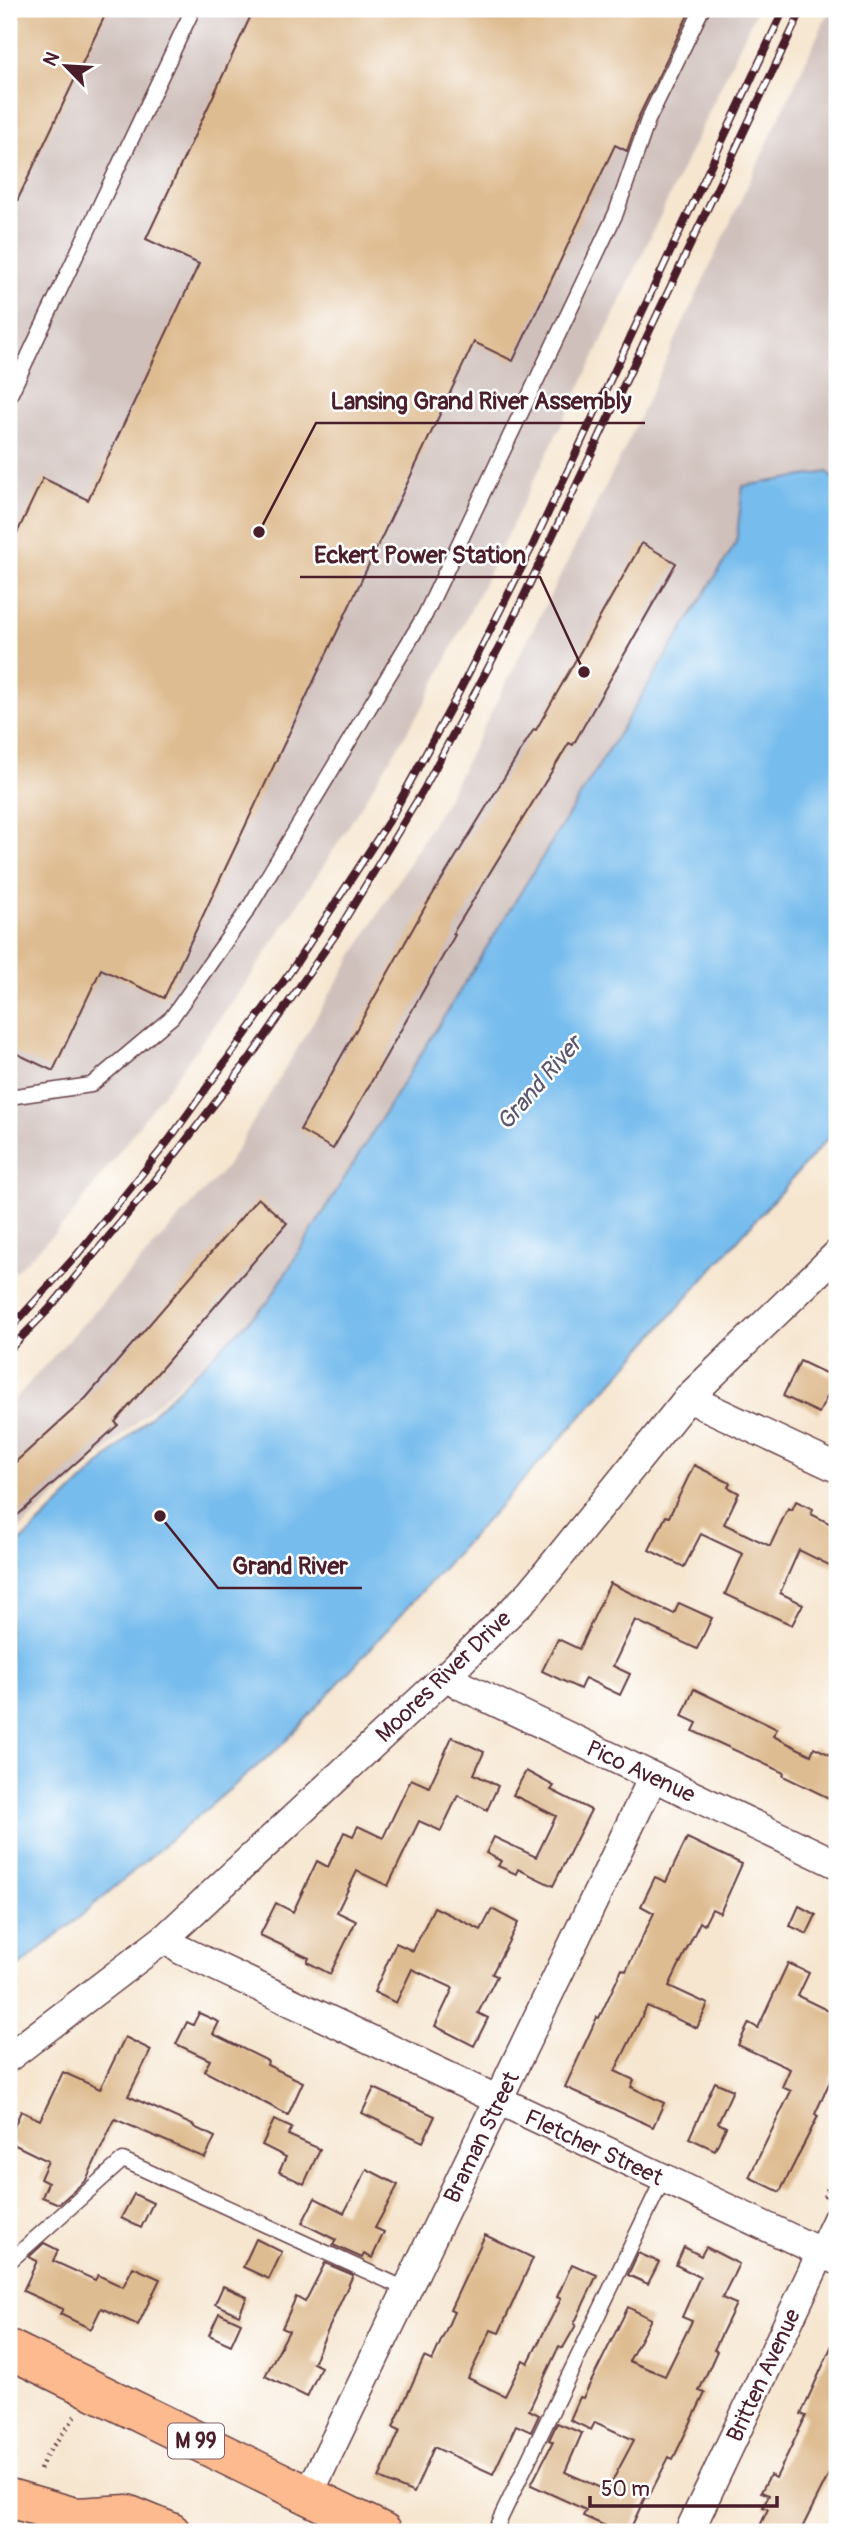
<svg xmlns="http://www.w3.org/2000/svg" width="846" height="2541" viewBox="0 0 846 2541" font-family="Pangolin,sans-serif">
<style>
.industrial{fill:#cfc0bb}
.water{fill:#76bced;stroke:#606e8c;stroke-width:2}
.building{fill:#debc91}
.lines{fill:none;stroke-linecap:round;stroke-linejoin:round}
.lane-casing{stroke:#643d44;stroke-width:17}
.street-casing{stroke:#643d44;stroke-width:31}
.primary-casing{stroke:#643d44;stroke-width:41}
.path{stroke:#643d44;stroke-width:4.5;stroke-dasharray:2 5;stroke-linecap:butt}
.lane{stroke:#fff;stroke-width:14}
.street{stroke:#fff;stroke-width:28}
.primary{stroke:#fcba8e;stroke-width:38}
.rail-casing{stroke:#4a1f2b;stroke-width:8}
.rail{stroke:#fff;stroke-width:5;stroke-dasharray:16;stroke-linecap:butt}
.labels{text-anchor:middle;stroke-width:5;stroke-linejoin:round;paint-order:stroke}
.shield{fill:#fff;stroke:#80626b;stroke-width:2}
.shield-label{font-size:21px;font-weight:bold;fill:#4a1f2b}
.street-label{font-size:23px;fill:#4a1f2b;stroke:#fff}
.water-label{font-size:24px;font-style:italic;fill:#59566f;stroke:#fff}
.leader{fill:none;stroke:#4a1f2b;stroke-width:2.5}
.callout-dot{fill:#4a1f2b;stroke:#fff;stroke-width:2.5}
.callout-label{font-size:24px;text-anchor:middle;font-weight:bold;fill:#4a1f2b;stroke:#fff;stroke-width:5;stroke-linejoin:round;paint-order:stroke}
</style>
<rect width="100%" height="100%" fill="#fff"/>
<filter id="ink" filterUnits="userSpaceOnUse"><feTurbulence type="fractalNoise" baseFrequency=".0143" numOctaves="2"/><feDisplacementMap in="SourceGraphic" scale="14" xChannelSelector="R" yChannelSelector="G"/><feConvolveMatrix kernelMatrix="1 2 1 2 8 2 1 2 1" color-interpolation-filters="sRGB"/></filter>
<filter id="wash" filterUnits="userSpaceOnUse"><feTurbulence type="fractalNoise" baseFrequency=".00686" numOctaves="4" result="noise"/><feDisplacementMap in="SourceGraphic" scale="28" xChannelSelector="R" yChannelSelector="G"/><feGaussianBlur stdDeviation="1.57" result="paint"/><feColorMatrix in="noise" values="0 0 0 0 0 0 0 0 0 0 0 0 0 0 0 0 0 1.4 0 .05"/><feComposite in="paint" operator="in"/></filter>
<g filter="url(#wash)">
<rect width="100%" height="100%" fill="#f6e6d0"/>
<g class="industrial">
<path d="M 9,9 L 757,9 L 592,362 L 425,703 L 333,851 L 247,982 L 67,1221 L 9,1278 Z"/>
<path d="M 830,9 L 837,9 L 837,484 L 828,472 L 743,486 L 736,543 L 268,1302 L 9,1539 L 9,1405 L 226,1167 L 446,801 L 624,450 Z"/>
</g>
<path class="water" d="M 828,472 L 837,484 L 837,1128 L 607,1388 L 283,1744 L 70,1925 L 9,1974 L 9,1553 L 268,1302 L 736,543 L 743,486 Z"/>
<g id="blocks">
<g class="building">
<path d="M 9,9 L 108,9 L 9,218 Z"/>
<path d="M 254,9 L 691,9 L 639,116 L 627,151 L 615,145 L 513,361 L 474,342 L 164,998 L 101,969 L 53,1071 L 9,1050 L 9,550 L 43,478 L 88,500 L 199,264 L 146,239 Z"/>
<path d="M 642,543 L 676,563 L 573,745 L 569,743 L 453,933 L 455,935 L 333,1149 L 300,1130 L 425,907 L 534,729 L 536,730 Z"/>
<path d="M 258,1198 L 287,1223 L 115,1422 L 118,1425 L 9,1523 L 9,1468 L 86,1398 Z"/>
<path d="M 800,1361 L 836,1378 L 819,1413 L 783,1396 Z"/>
<path d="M 694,1465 L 730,1483 L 728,1487 L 739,1493 L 724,1524 L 770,1546 L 788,1508 L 792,1510 L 796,1501 L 813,1509 L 811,1514 L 837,1527 L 837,1569 L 799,1550 L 780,1593 L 803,1604 L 792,1625 L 725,1594 L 743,1554 L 701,1534 L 684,1567 L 649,1550 L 666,1516 L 669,1517 Z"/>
<path d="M 610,1583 L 674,1614 L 679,1603 L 712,1618 L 697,1649 L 635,1620 L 613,1666 L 630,1674 L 620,1695 L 585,1678 L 580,1689 L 542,1671 L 558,1639 L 579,1649 Z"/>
<path d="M 694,1689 L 777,1729 L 773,1736 L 811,1755 L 814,1747 L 837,1758 L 837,1802 L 783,1776 L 784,1773 L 693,1731 L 697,1723 L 682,1716 Z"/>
<path d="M 452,1737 L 484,1752 L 474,1774 L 498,1786 L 487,1810 L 458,1795 L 441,1831 L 419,1821 L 388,1886 L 357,1871 L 337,1912 L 356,1921 L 330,1974 L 307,1962 L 309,1958 L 260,1935 L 276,1903 L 293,1912 L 317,1861 L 328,1867 L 344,1832 L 353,1836 L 358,1826 L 383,1838 L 411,1779 L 429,1787 Z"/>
<path d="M 526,1771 L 554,1786 L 551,1790 L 591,1810 L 553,1886 L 518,1869 L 516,1874 L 498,1866 L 501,1861 L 486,1853 L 494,1837 L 536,1857 L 556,1816 L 513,1795 Z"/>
<path d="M 687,1838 L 742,1864 L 720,1913 L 712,1909 L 704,1925 L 700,1922 L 669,1986 L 708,2004 L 697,2028 L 647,2006 L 615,2071 L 634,2080 L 631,2087 L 664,2103 L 653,2127 L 565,2087 L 597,2017 L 599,2018 L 622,1969 L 626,1971 L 654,1913 L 641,1906 L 655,1877 L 666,1882 Z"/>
<path d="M 799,1906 L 816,1915 L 807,1934 L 790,1926 Z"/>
<path d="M 434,1907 L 481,1930 L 492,1909 L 518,1923 L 492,1974 L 497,1976 L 478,2013 L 488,2018 L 474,2046 L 435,2026 L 453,1988 L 412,1969 L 396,2003 L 374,1992 L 396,1943 L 413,1951 Z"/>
<path d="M 788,1963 L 809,1973 L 798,1996 L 837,2015 L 837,2066 L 815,2114 L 818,2116 L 780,2192 L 749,2177 L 791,2091 L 782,2087 L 790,2069 L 738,2045 L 749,2023 L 758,2028 Z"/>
<path d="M 199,2013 L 219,2022 L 213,2034 L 268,2061 L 267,2065 L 303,2082 L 288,2115 L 204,2071 L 210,2060 L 176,2044 L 187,2022 L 193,2025 Z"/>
<path d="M 125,2037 L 151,2050 L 128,2096 L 195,2126 L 194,2127 L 215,2137 L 205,2158 L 115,2119 L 86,2180 L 59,2204 L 42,2197 L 48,2183 L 40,2179 L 48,2161 L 9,2142 L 9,2138 L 21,2111 L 40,2120 L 63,2072 L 100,2089 Z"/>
<path d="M 715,2082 L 733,2090 L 718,2123 L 726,2127 L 715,2150 L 689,2138 Z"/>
<path d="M 374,2088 L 435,2116 L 423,2142 L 362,2113 Z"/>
<path d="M 274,2120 L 292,2128 L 288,2135 L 320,2149 L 304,2184 L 279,2172 L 286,2157 L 262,2145 Z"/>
<path d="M 367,2169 L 398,2185 L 375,2228 L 384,2232 L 372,2258 L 364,2254 L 362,2258 L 333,2245 L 336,2240 L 302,2223 L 315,2198 L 344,2213 Z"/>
<path d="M 134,2194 L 153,2203 L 141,2228 L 121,2218 Z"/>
<path d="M 485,2235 L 533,2258 L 499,2333 L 491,2330 L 468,2378 L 505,2396 L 523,2360 L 528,2363 L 561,2299 L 557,2297 L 572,2264 L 597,2275 L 574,2324 L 576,2325 L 563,2348 L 559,2346 L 529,2410 L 539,2415 L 531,2432 L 516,2425 L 493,2474 L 434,2447 L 414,2493 L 379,2478 L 400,2430 L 393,2427 L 424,2357 L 432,2361 L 454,2312 L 450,2310 Z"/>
<path d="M 256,2239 L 282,2252 L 269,2279 L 243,2267 Z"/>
<path d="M 44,2243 L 58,2250 L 53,2261 L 95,2280 L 98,2275 L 123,2287 L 133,2267 L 160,2279 L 138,2325 L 101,2308 L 91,2329 L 60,2314 L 63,2309 L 23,2291 L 37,2261 L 29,2257 Z"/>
<path d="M 684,2247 L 701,2256 L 706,2247 L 739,2264 L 722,2298 L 736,2304 L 714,2350 L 717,2351 L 699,2391 L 705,2393 L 673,2459 L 669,2457 L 648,2498 L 645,2497 L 629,2532 L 619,2532 L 583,2516 L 586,2510 L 531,2485 L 553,2442 L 549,2440 L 557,2423 L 582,2433 L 565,2472 L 607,2491 L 634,2440 L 595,2422 L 591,2430 L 570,2420 L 580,2397 L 583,2398 L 628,2307 L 651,2319 L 629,2361 L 665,2376 L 692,2321 L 682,2317 L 700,2277 L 676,2265 Z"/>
<path d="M 638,2253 L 659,2262 L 648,2284 L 628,2275 Z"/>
<path d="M 325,2263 L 353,2275 L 313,2363 L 321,2367 L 307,2397 L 265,2376 L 289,2331 L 282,2328 L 296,2297 L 305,2302 Z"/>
<path d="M 223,2286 L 247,2297 L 239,2315 L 215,2304 Z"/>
<path d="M 219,2313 L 241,2323 L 231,2345 L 209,2335 Z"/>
<path d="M 837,2334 L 837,2458 L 800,2532 L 757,2532 L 768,2509 L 763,2507 L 769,2495 L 761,2492 L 770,2475 L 776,2478 L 806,2416 L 801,2414 Z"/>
</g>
</g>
</g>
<g filter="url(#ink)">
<use href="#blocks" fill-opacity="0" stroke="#643d44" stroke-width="2"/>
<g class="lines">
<g class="lane-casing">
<g id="lane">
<path d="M 9,397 L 193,9"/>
<path d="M 9,1097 L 91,1085 L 172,1017 L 247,911 L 425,615 L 616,213 L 648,120 L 702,9"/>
<path d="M 9,2262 L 123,2160 L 408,2290"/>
<path d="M 494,2532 L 663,2179"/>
</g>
</g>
<g class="street-casing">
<g id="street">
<path d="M 688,1398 L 837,1468"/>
<path d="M 446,1676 L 462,1686 L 837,1864"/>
<path d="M 165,1938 L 181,1950 L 837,2260"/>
<path d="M 9,2057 L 165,1938 L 446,1676 L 531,1592 L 688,1398 L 837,1254"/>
<path d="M 308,2496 L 653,1777"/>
<path d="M 689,2532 L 837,2219"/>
</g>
</g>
<g class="primary-casing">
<g id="primary">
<path d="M 9,2349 L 383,2532"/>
<path d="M 9,2498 L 75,2517 L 108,2532"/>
<path d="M 77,2517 L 127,2514 L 171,2532"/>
</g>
</g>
<g class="path">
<path d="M 824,2197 L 837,2169"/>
<path d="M 40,2470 C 49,2445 62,2438 75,2416"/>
</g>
<use href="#lane" class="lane"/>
<use href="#street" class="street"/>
<use href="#primary" class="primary"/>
<g class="rail-casing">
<g id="rail">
<path d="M 9,1330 L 76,1256 L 169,1140 L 291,971 L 389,821 L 457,696 L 533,545 L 784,9"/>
<path d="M 9,1350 L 49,1309 L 153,1183 L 250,1058 L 336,934 L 424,789 L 505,636 L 802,9"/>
</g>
</g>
<use href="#rail" class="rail"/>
</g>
</g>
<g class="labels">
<rect class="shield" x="168" y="2423.5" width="56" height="35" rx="5"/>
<g class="shield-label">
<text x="196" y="2448">M 99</text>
</g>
<g class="street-label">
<text transform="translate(443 1676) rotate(-44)" y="8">Moores River Drive</text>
<text transform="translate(641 1771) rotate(25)" y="8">Pico Avenue</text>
<text transform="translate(481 2137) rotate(-64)" y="8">Braman Street</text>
<text transform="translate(594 2147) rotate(25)" y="8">Fletcher Street</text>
<text transform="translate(763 2375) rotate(-65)" y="8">Britten Avenue</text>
</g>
<g class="water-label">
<text transform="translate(539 1083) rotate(-49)" y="8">Grand River</text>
</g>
</g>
<path class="leader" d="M259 532L316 423H645M584 672L540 577H300M160 1516L218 1588H362"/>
<g class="callout-dot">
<circle cx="259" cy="532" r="7"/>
<circle cx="584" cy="672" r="7"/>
<circle cx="160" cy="1516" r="7"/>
</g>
<g class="callout-label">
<text x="481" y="409">Lansing Grand River Assembly</text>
<text x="420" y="563">Eckert Power Station</text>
<text x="290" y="1574">Grand River</text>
</g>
<rect width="846" height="2541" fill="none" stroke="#fff" stroke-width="35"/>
<g transform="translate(66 66) rotate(295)" stroke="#ffffff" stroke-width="5" paint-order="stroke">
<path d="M0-5L12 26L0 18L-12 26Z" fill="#4a1f2b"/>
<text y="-10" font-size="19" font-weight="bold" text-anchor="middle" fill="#4a1f2b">N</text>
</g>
<path d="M590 2496v10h187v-10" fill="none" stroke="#4a1f2b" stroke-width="3.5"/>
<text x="601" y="2496" font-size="21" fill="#4a1f2b" stroke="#ffffff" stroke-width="5" paint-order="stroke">50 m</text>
</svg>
